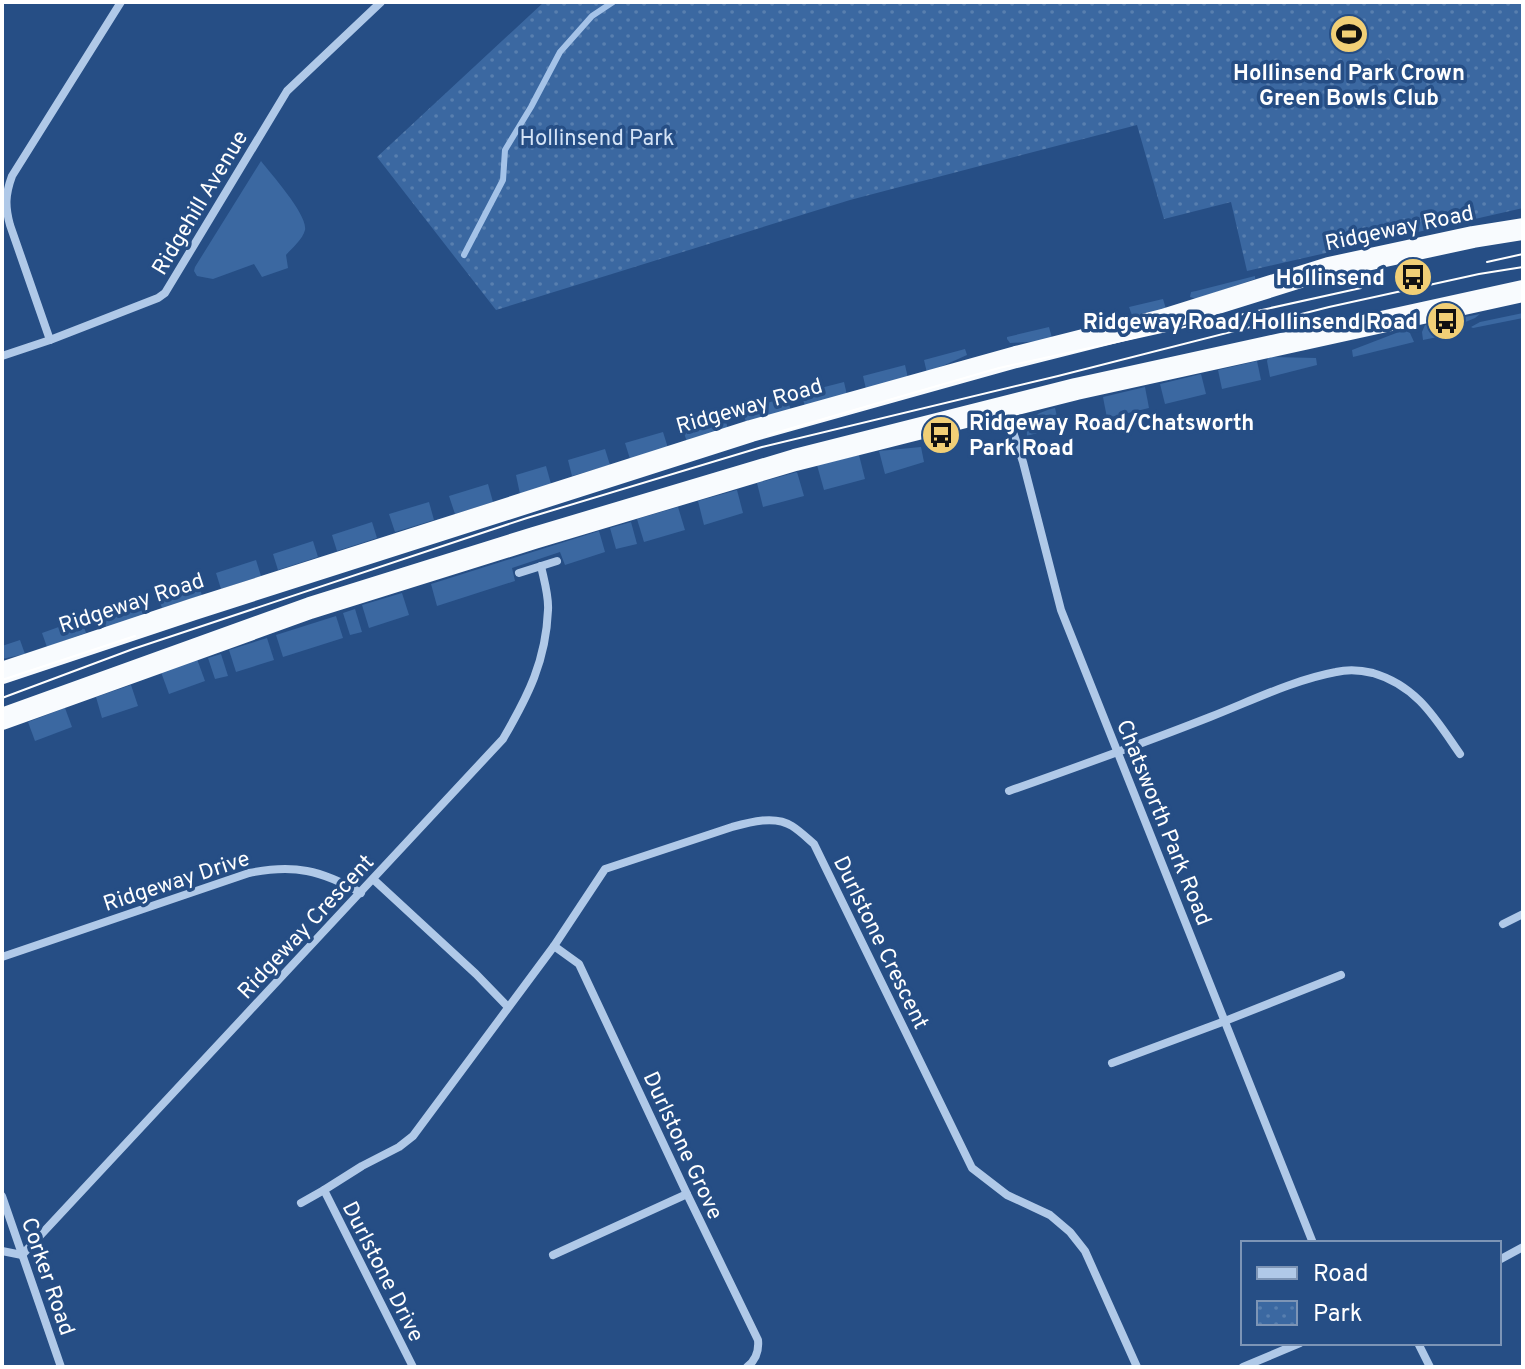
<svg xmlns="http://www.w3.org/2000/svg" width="1525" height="1369" viewBox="0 0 1525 1369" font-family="Overpass,sans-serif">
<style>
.green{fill:#3b68a1}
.park{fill:url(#park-dots)}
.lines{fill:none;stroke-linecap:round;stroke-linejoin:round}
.stream{stroke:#a5c3e8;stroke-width:6}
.minor{stroke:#b0c9e8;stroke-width:8}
.trunk{stroke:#f8fbfe;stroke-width:22}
.tram{stroke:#fff;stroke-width:2}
.labels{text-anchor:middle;stroke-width:7;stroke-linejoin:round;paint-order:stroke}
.poi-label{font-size:22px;font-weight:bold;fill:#fff;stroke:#264e85;text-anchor:end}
.park-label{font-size:22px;fill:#d4e3f6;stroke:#264e85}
.street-label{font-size:22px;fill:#fff;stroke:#264e85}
</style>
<defs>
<pattern id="park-dots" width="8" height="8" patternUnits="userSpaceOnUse" patternTransform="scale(2)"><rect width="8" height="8" fill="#3b68a1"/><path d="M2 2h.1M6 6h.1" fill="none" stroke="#587faf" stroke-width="1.8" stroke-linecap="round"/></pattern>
</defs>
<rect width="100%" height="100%" fill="#264e85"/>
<g class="green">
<path d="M 261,161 C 271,174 308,215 305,230 C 303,239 292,248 286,255 L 288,268 L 262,277 L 254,264 L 213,279 L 197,276 L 194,271 L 195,267 Z"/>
<path d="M 1255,276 L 1255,279 L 1196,299 L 1190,297 L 1191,292 L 1196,291 Z"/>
<path d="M 1163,299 L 1166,309 L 1133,318 L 1129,307 Z"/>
<path d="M 1523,313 L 1523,318 L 1473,328 L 1471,327 L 1480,322 Z"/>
<path d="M 1480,314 L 1475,318 L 1451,328 L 1452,334 L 1423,340 L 1422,332 L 1425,325 Z"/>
<path d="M 1049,327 L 1052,338 L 1042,341 L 1010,343 L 1007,339 L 1007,337 Z"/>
<path d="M 1404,330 L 1410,333 L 1414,342 L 1353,357 L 1352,350 Z"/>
<path d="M 965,349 L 967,355 L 927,373 L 924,360 Z"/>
<path d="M 1271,357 L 1316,358 L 1317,365 L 1270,377 L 1267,361 L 1268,358 Z"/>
<path d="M 1257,361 L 1261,380 L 1222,389 L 1218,370 Z"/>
<path d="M 905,365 L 908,378 L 866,389 L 863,376 Z"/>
<path d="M 1201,374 L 1206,394 L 1165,404 L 1160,384 Z"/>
<path d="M 844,382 L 847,395 L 805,406 L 801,393 Z"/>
<path d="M 1145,387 L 1149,408 L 1107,418 L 1103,397 Z"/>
<path d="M 787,397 L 791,411 L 746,423 L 743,410 Z"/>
<path d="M 1055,408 L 1058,421 L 1052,422 L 1054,428 L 1027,436 C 1026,417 1039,412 1055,408 Z"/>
<path d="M 724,414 L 728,429 L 687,442 L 682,427 Z"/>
<path d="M 663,432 L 668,448 L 630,459 L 625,443 Z"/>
<path d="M 921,447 L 924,462 L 885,474 L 879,451 Z"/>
<path d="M 605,449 L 610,465 L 572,476 L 568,460 Z"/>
<path d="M 859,455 L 865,479 L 824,490 L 817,465 Z"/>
<path d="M 546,466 L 551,484 L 520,494 L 516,475 Z"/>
<path d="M 797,472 L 804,496 L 763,507 L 757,483 Z"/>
<path d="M 488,484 L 493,502 L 455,514 L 449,496 Z"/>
<path d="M 737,490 L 743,513 L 704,525 L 698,501 Z"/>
<path d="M 429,502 L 434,520 L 395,532 L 389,514 Z"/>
<path d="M 678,507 L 685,530 L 644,542 L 637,519 Z"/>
<path d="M 372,522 L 377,538 L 337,551 L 332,535 Z"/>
<path d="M 631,522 L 637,544 L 616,549 L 610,528 Z"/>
<path d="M 599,531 L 605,552 L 565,565 L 560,552 L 512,568 L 515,581 L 437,606 L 431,584 Z"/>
<path d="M 313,541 L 318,557 L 278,570 L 273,554 Z"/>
<path d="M 256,560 L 261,576 L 221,589 L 216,573 Z"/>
<path d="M 196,579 L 202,595 L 162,608 L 156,592 Z"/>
<path d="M 402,593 L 409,615 L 369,628 L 362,605 Z"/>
<path d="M 138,599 L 143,615 L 106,627 L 101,611 Z"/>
<path d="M 355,609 L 362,632 L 350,635 L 343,613 Z"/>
<path d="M 336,616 L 343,638 L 283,657 L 276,635 Z"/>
<path d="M 81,619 L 86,633 L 47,647 L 42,633 Z"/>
<path d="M 267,638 L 274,660 L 236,672 L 229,650 Z"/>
<path d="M 20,640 L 25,654 L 2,659 L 2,646 Z"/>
<path d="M 221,654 L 228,676 L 215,679 L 208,658 Z"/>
<path d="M 197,659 L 205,681 L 169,694 L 161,672 Z"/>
<path d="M 131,685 L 138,706 L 102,718 L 96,697 Z"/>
<path d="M 65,708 L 72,727 L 35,741 L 28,722 Z"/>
</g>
<path class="park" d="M 544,2 L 1523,2 L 1523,208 L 1247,271 L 1231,202 L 1164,219 L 1137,125 L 850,200 L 496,310 L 377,157 Z"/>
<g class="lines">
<path class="stream" d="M 464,255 L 503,180 L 505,150 L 531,107 L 560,52 L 592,16 L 613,2"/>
<g class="minor">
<path d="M 50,340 L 10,225 C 5,207 5,195 12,176 L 121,2"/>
<path d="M 2,356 L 50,340 L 158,298 L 165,293 L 287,91 L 381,2"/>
<path d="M 1005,408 L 1023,462 L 1061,610 L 1313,1243"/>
<path d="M 519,573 L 557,561"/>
<path d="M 1009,791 C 1077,767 1144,743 1210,717 C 1251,701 1293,680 1336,672 C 1348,669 1361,670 1373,673 C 1417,686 1435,718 1460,754"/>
<path d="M 373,879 L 476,974 L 507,1006"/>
<path d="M 1503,924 L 1523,914"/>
<path d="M 554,946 L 579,964 L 687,1194 L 758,1340 C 759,1350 756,1360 747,1367"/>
<path d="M 2,957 L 249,873 C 294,864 321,870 361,893"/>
<path d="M 1112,1063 L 1225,1021 L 1341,975"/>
<path d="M 2,1196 L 61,1367"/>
<path d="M 301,1203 L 324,1190"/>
<path d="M 2,1251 L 22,1255 L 503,739 C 528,696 546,661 548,610 C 549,596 544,580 541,566"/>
<path d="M 553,1255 L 687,1194"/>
<path d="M 1499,1260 L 1523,1247"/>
<path d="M 1418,1343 L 1430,1367"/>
<path d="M 413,1367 L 324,1190 L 362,1166 L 399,1147 L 413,1136 L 554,946 L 605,869 L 732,827 C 750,822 775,815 792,826 C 800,831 807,838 814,844 L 972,1168 L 1007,1195 L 1050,1215 L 1070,1232 L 1085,1251 L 1137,1367"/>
<path d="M 1243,1367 L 1300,1343"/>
</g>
<g class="trunk">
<path d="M 2,673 L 194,609 L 751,431 L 1016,357 L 1163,320 L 1329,268 L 1473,237 L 1523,229"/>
<path d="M 2,719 L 310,608 L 534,538 L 795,460 L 1076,389 L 1523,291"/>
</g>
<g class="tram">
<path d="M 1487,262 L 1523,254"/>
<path d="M 768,435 L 999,368 L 1361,288"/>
<path d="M 2,680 L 135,636"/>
<path d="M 2,698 L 133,649 L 527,518 L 762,447 L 1058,376 L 1329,307 L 1479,274 L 1523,267"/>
</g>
</g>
<defs>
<g id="stadium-disc" transform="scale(2)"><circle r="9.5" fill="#f1cf76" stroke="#264e85"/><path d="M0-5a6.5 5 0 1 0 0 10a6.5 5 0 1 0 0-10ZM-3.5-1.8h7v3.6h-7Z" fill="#111"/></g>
<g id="bus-disc" transform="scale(2)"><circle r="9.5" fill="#f1cf76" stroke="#264e85"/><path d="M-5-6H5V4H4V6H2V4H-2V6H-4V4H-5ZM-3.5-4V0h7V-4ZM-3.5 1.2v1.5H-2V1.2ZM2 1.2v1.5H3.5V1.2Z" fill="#111"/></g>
</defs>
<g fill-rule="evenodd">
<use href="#stadium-disc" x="1349" y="34"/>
<use href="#bus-disc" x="1413" y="277"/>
<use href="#bus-disc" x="1446" y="321"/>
<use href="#bus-disc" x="941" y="435"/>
</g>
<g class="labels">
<g class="poi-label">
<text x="1349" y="80" text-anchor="middle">Hollinsend Park Crown<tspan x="1349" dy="25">Green Bowls Club</tspan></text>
<text x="1385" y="285">Hollinsend</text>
<text x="1418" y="329">Ridgeway Road/Hollinsend Road</text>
<text x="969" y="430" text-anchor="start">Ridgeway Road/Chatsworth<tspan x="969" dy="25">Park Road</tspan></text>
</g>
<g class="park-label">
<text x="597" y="145">Hollinsend Park</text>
</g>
<g class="street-label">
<text transform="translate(199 202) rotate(-59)" y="8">Ridgehill Avenue</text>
<text transform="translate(1399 227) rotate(-12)" y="8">Ridgeway Road</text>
<text transform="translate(749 405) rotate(-16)" y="8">Ridgeway Road</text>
<text transform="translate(131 602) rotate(-18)" y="8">Ridgeway Road</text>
<text transform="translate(1165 822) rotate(68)" y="8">Chatsworth Park Road</text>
<text transform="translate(176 880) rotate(-18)" y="8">Ridgeway Drive</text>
<text transform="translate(305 926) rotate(-47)" y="8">Ridgeway Crescent</text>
<text transform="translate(882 942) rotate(64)" y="8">Durlstone Crescent</text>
<text transform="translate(684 1145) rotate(65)" y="8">Durlstone Grove</text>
<text transform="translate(384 1271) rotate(63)" y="8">Durlstone Drive</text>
<text transform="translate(49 1276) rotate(71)" y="8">Corker Road</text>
</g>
</g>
<rect width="1525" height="1369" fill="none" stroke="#ffffff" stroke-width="8"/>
<rect x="1241" y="1241" width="260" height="104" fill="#264e85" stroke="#7d95b6" stroke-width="2"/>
<rect x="1257" y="1267" width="40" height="12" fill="#b0c9e8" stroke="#7d95b6" stroke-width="2"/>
<text x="1313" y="1281" font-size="24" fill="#ffffff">Road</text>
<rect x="1257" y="1301" width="40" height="24" fill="url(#park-dots)" stroke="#7d95b6" stroke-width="2"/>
<text x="1313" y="1321" font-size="24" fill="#ffffff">Park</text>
</svg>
